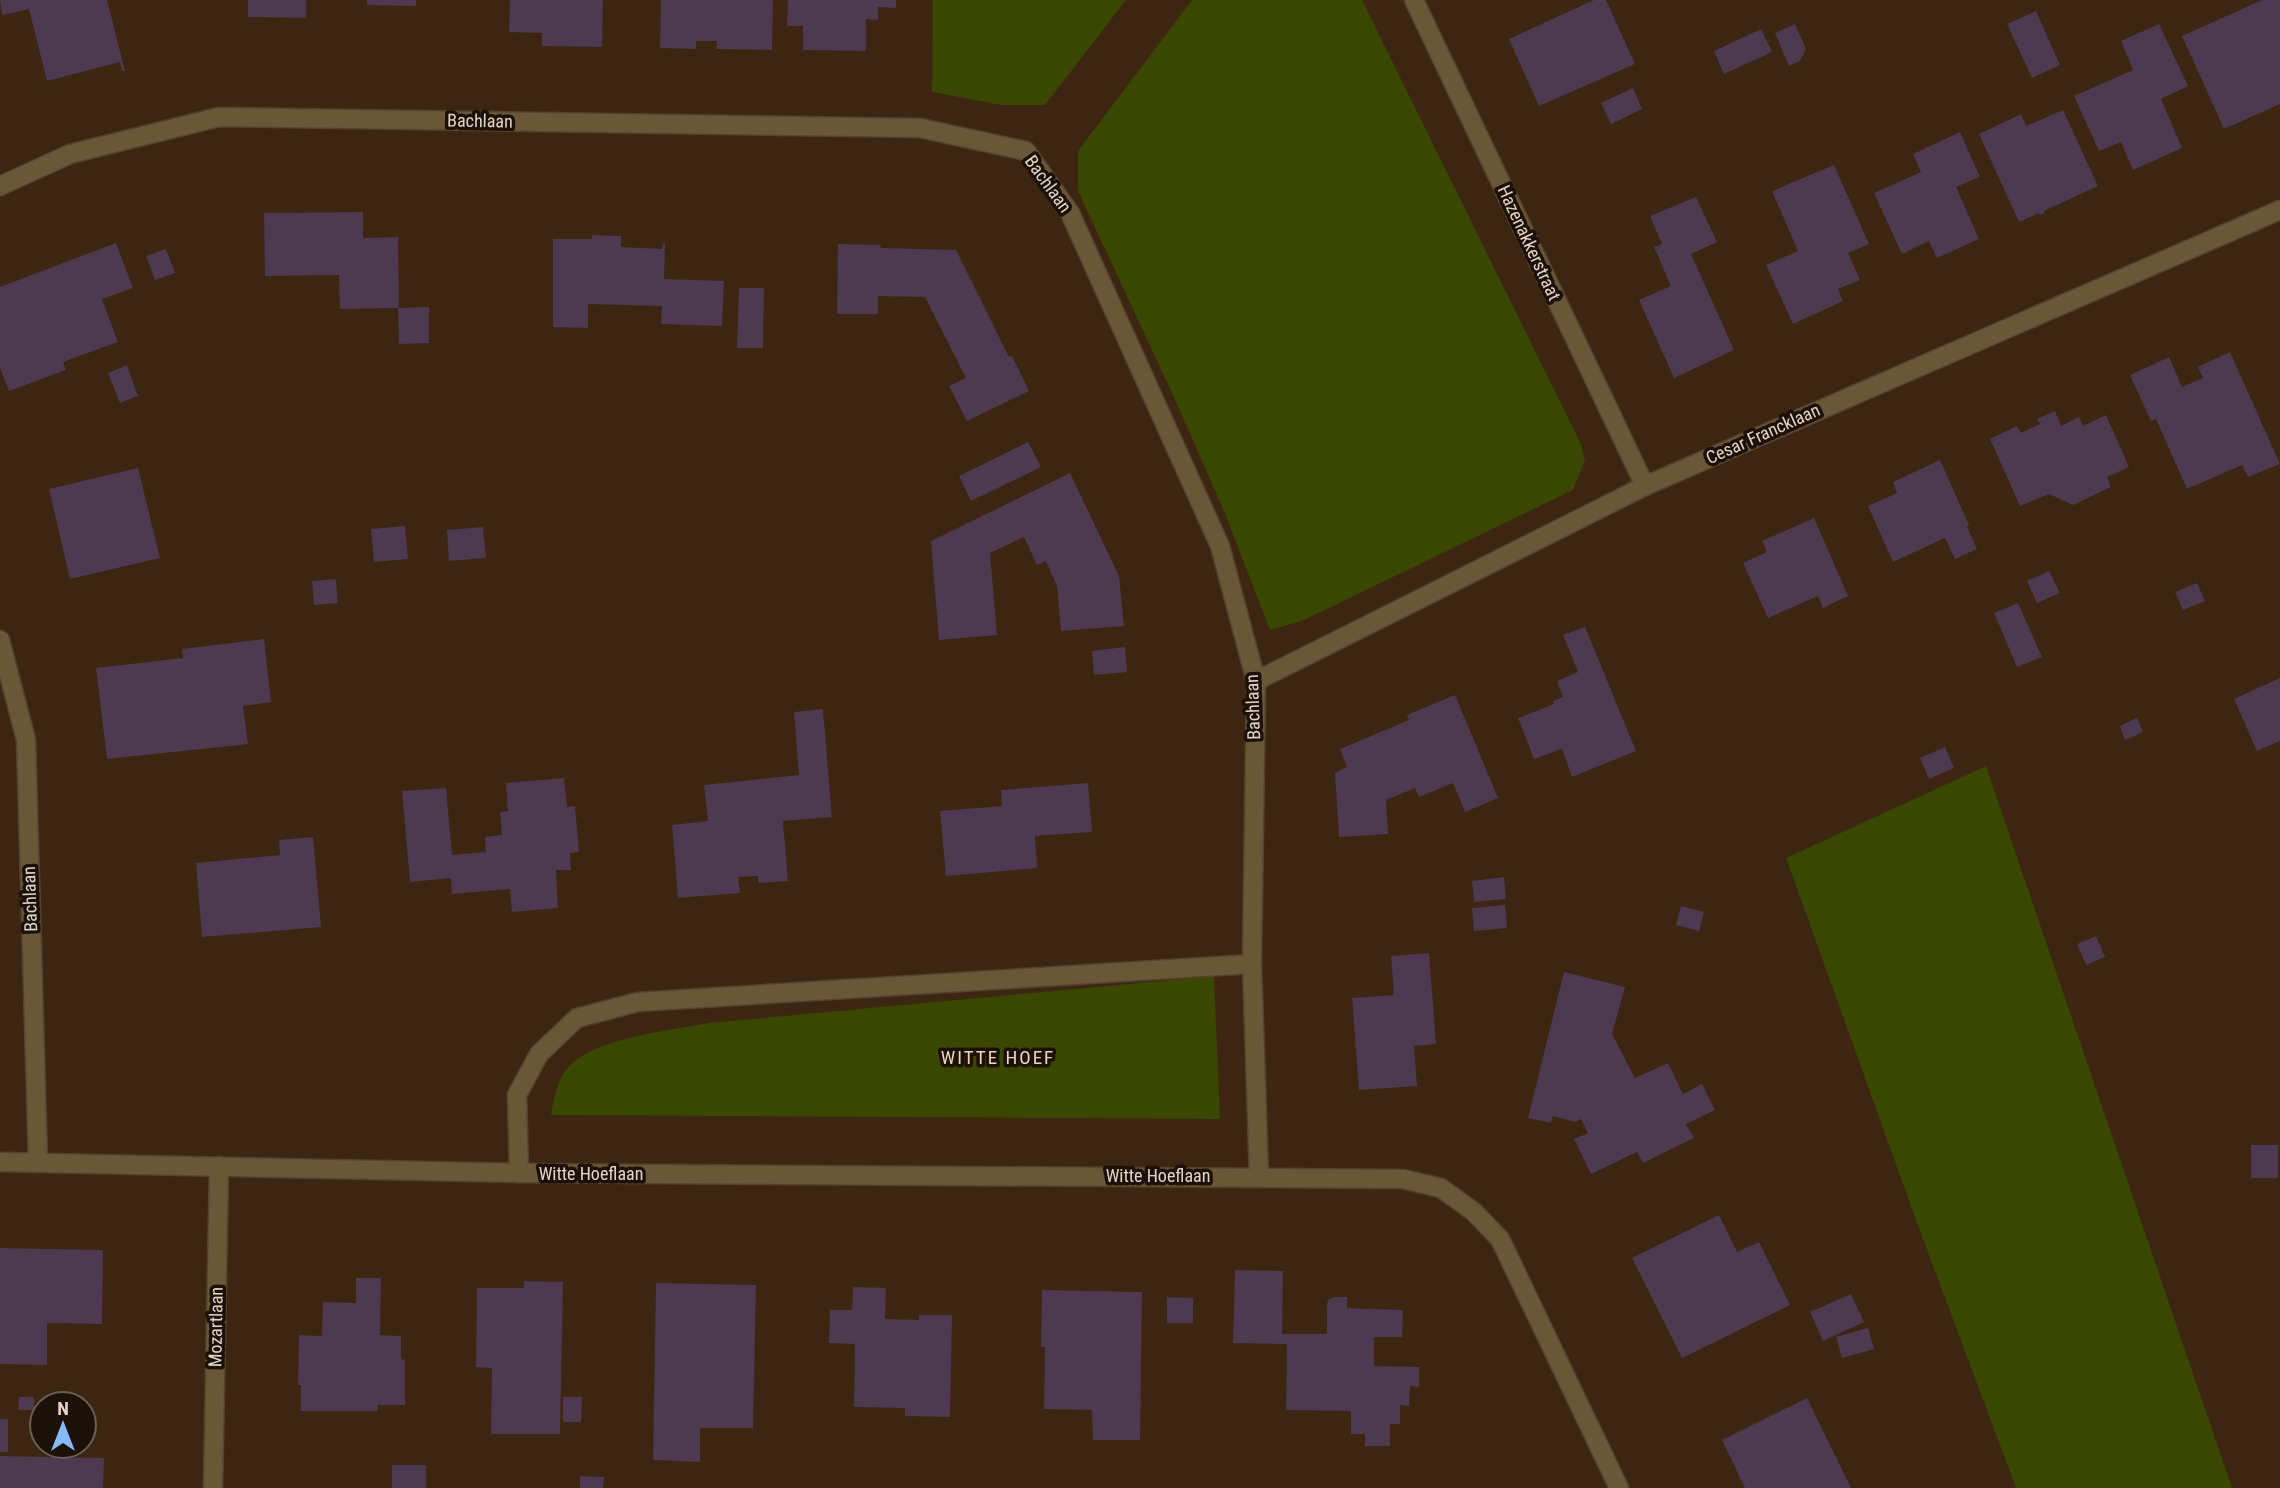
<svg xmlns="http://www.w3.org/2000/svg" width="2280" height="1488" viewBox="0 0 2280 1488" font-family="'Roboto Condensed',sans-serif">
<style>
.green{fill:#394700}
.building{fill:#4d3950}
.lines{fill:none;stroke-linecap:round;stroke-linejoin:round}
.street-casing{stroke:#57412e;stroke-width:21}
.street{stroke:#695737;stroke-width:18}
.labels{text-anchor:middle;stroke-width:7;stroke-linejoin:round;paint-order:stroke}
.street-label{font-size:18px;fill:#e4d4c8;stroke:#1b1108}
.neighbourhood-label{font-size:19px;letter-spacing:2px;fill:#f2d3bb;stroke:#1b1108}
</style>
<rect width="100%" height="100%" fill="#3c2511"/>
<g class="green">
<path d="M 933,0 L 1126,0 L 1045,105 L 1001,105 L 932,92 Z"/>
<path d="M 1192,0 L 1362,0 L 1581,444 L 1585,461 L 1573,490 L 1302,621 L 1270,630 L 1224,511 L 1173,395 L 1078,191 L 1078,151 Z"/>
<path d="M 1986,766 L 2232,1488 L 2016,1488 L 1921,1234 L 1786,858 Z"/>
<path d="M 1214,976 L 1220,1119 L 551,1115 C 554,1097 557,1079 570,1065 C 597,1038 671,1030 709,1023 Z"/>
</g>
<g class="building">
<path d="M 0,0 L 107,0 L 125,71 L 122,71 L 120,62 L 47,81 L 29,9 L 2,15 Z"/>
<path d="M 248,0 L 306,0 L 306,18 L 248,17 Z"/>
<path d="M 367,0 L 416,0 L 416,6 L 367,5 Z"/>
<path d="M 510,0 L 603,0 L 602,47 L 542,46 L 542,33 L 509,32 Z"/>
<path d="M 661,0 L 773,0 L 772,50 L 716,49 L 717,41 L 696,41 L 696,49 L 660,48 Z"/>
<path d="M 788,0 L 896,0 L 896,8 L 878,7 L 878,20 L 866,19 L 866,51 L 803,50 L 803,26 L 787,26 Z"/>
<path d="M 1594,0 L 1606,0 L 1635,64 L 1539,106 L 1509,39 Z"/>
<path d="M 2262,0 L 2280,0 L 2280,104 L 2224,129 L 2182,36 Z"/>
<path d="M 2036,11 L 2060,65 L 2032,78 L 2007,24 Z"/>
<path d="M 1795,24 L 1806,49 L 1800,61 L 1789,66 L 1775,33 Z"/>
<path d="M 2159,24 L 2188,86 L 2161,99 L 2182,148 L 2133,170 L 2121,142 L 2099,151 L 2074,96 L 2133,70 L 2121,41 Z"/>
<path d="M 1761,29 L 1772,52 L 1724,74 L 1714,51 Z"/>
<path d="M 1633,88 L 1642,109 L 1611,124 L 1601,103 Z"/>
<path d="M 2063,110 L 2098,186 L 2044,211 L 2045,213 L 2040,215 L 2039,213 L 2019,222 L 1979,134 L 2021,114 L 2026,126 Z"/>
<path d="M 1960,132 L 1980,177 L 1956,187 L 1979,239 L 1937,258 L 1929,241 L 1902,254 L 1874,193 L 1921,172 L 1913,154 Z"/>
<path d="M 1834,165 L 1869,244 L 1848,253 L 1860,280 L 1838,289 L 1843,301 L 1793,324 L 1766,265 L 1798,251 L 1772,191 Z"/>
<path d="M 1696,197 L 1717,242 L 1691,254 L 1734,350 L 1674,378 L 1639,300 L 1671,286 L 1654,247 L 1662,244 L 1650,216 Z"/>
<path d="M 363,212 L 363,238 L 398,237 L 399,308 L 340,309 L 339,275 L 265,276 L 264,213 Z"/>
<path d="M 592,235 L 621,236 L 621,247 L 662,249 L 663,243 L 665,244 L 664,279 L 724,281 L 722,326 L 661,324 L 662,306 L 588,304 L 588,328 L 553,327 L 553,239 L 592,239 Z"/>
<path d="M 116,243 L 133,288 L 102,299 L 118,342 L 63,362 L 66,370 L 9,391 L 0,368 L 0,287 Z"/>
<path d="M 838,244 L 880,245 L 881,248 L 956,250 L 1009,357 L 1012,356 L 1029,391 L 967,421 L 949,386 L 966,378 L 925,297 L 878,296 L 878,314 L 837,314 Z"/>
<path d="M 166,249 L 175,273 L 155,280 L 146,256 Z"/>
<path d="M 739,288 L 764,288 L 763,348 L 737,348 Z"/>
<path d="M 429,307 L 429,343 L 399,344 L 398,308 Z"/>
<path d="M 2230,352 L 2280,464 L 2248,477 L 2242,465 L 2187,489 L 2156,419 L 2151,421 L 2130,375 L 2169,357 L 2182,387 L 2203,378 L 2198,367 Z"/>
<path d="M 127,365 L 138,396 L 120,403 L 108,373 Z"/>
<path d="M 2055,411 L 2061,426 L 2079,417 L 2083,426 L 2106,415 L 2129,467 L 2107,477 L 2111,487 L 2073,505 L 2049,494 L 2020,506 L 1990,439 L 2017,426 L 2021,433 L 2040,424 L 2037,419 Z"/>
<path d="M 1028,442 L 1041,467 L 971,501 L 959,476 Z"/>
<path d="M 1940,460 L 1969,525 L 1967,527 L 1977,549 L 1955,559 L 1945,538 L 1893,562 L 1868,506 L 1897,493 L 1893,482 Z"/>
<path d="M 138,468 L 160,558 L 70,579 L 49,489 Z"/>
<path d="M 1070,473 L 1119,576 L 1124,626 L 1061,631 L 1057,586 L 1046,561 L 1037,565 L 1024,537 L 990,553 L 997,635 L 939,640 L 931,541 Z"/>
<path d="M 1814,518 L 1848,596 L 1823,608 L 1818,596 L 1768,618 L 1743,563 L 1767,552 L 1762,541 Z"/>
<path d="M 405,526 L 408,559 L 374,562 L 371,529 Z"/>
<path d="M 483,527 L 486,558 L 449,561 L 447,530 Z"/>
<path d="M 2049,571 L 2060,593 L 2037,603 L 2027,581 Z"/>
<path d="M 336,579 L 338,603 L 314,605 L 312,581 Z"/>
<path d="M 2197,583 L 2205,601 L 2183,610 L 2175,592 Z"/>
<path d="M 2018,603 L 2042,657 L 2017,667 L 1994,613 Z"/>
<path d="M 1585,627 L 1636,751 L 1572,777 L 1562,749 L 1534,759 L 1518,718 L 1554,704 L 1553,701 L 1563,697 L 1557,681 L 1578,672 L 1563,635 Z"/>
<path d="M 264,639 L 271,702 L 243,706 L 248,744 L 107,759 L 96,668 L 183,658 L 182,649 Z"/>
<path d="M 1125,647 L 1127,672 L 1094,675 L 1092,651 Z"/>
<path d="M 2280,678 L 2280,741 L 2257,751 L 2234,699 Z"/>
<path d="M 1455,695 L 1498,798 L 1465,812 L 1453,783 L 1419,797 L 1415,788 L 1386,800 L 1388,834 L 1339,837 L 1335,773 L 1347,767 L 1340,749 L 1409,720 L 1407,715 Z"/>
<path d="M 823,709 L 832,817 L 783,821 L 788,881 L 758,883 L 758,876 L 738,877 L 740,893 L 678,898 L 672,825 L 708,821 L 704,785 L 799,775 L 794,712 Z"/>
<path d="M 2137,718 L 2143,732 L 2125,740 L 2120,726 Z"/>
<path d="M 1945,747 L 1954,768 L 1929,779 L 1920,758 Z"/>
<path d="M 564,778 L 567,807 L 575,806 L 579,852 L 570,853 L 571,870 L 556,870 L 558,908 L 512,912 L 510,889 L 452,894 L 451,878 L 410,882 L 402,791 L 446,788 L 452,855 L 486,852 L 485,837 L 502,835 L 500,812 L 508,811 L 506,783 Z"/>
<path d="M 1088,783 L 1092,832 L 1035,836 L 1037,868 L 946,876 L 940,811 L 1002,806 L 1001,790 Z"/>
<path d="M 313,837 L 321,927 L 202,937 L 196,863 L 280,855 L 279,840 Z"/>
<path d="M 1504,877 L 1506,899 L 1474,902 L 1472,881 Z"/>
<path d="M 1505,905 L 1507,928 L 1474,931 L 1472,908 Z"/>
<path d="M 1681,906 L 1704,912 L 1699,931 L 1676,925 Z"/>
<path d="M 2096,936 L 2105,957 L 2086,965 L 2077,944 Z"/>
<path d="M 1429,953 L 1436,1044 L 1414,1046 L 1417,1086 L 1359,1090 L 1352,998 L 1394,995 L 1391,956 Z"/>
<path d="M 1564,972 L 1625,987 L 1612,1034 L 1635,1078 L 1668,1063 L 1683,1094 L 1702,1084 L 1715,1110 L 1686,1124 L 1694,1138 L 1643,1163 L 1637,1152 L 1591,1174 L 1574,1139 L 1588,1133 L 1581,1119 L 1575,1122 L 1553,1116 L 1551,1123 L 1528,1118 Z"/>
<rect x="2251" y="1145" width="27" height="33"/>
<path d="M 1719,1215 L 1737,1252 L 1759,1242 L 1790,1305 L 1682,1358 L 1632,1258 Z"/>
<path d="M 0,1248 L 103,1250 L 102,1324 L 47,1323 L 47,1365 L 0,1364 Z"/>
<path d="M 1235,1270 L 1283,1271 L 1282,1334 L 1327,1334 L 1327,1305 L 1328,1300 L 1334,1297 L 1347,1297 L 1347,1308 L 1403,1310 L 1402,1337 L 1374,1337 L 1374,1366 L 1419,1367 L 1419,1387 L 1410,1386 L 1409,1406 L 1400,1405 L 1400,1424 L 1390,1424 L 1390,1446 L 1365,1446 L 1365,1434 L 1351,1434 L 1351,1411 L 1286,1410 L 1287,1344 L 1233,1343 Z"/>
<path d="M 356,1278 L 381,1278 L 380,1335 L 401,1336 L 401,1359 L 405,1360 L 405,1405 L 378,1405 L 378,1411 L 301,1411 L 301,1385 L 298,1385 L 299,1335 L 322,1336 L 323,1302 L 356,1303 Z"/>
<path d="M 524,1281 L 563,1282 L 560,1434 L 491,1434 L 492,1368 L 476,1367 L 477,1288 L 524,1288 Z"/>
<path d="M 656,1283 L 756,1285 L 753,1428 L 700,1428 L 700,1462 L 653,1460 Z"/>
<path d="M 853,1287 L 886,1288 L 885,1319 L 919,1320 L 919,1315 L 952,1315 L 950,1417 L 905,1416 L 905,1408 L 854,1407 L 855,1344 L 829,1343 L 830,1310 L 852,1310 Z"/>
<path d="M 1042,1290 L 1142,1292 L 1140,1440 L 1093,1440 L 1092,1410 L 1044,1409 L 1045,1347 L 1041,1347 Z"/>
<path d="M 1851,1294 L 1864,1322 L 1823,1341 L 1810,1312 Z"/>
<path d="M 1167,1297 L 1193,1298 L 1193,1323 L 1167,1323 Z"/>
<path d="M 1868,1328 L 1874,1349 L 1842,1358 L 1836,1337 Z"/>
<path d="M 19,1397 L 34,1397 L 34,1410 L 18,1410 Z"/>
<path d="M 563,1397 L 582,1397 L 581,1422 L 563,1422 Z"/>
<path d="M 1807,1398 L 1851,1488 L 1745,1488 L 1722,1440 Z"/>
<rect x="0" y="1419" width="8" height="33"/>
<path d="M 0,1456 L 104,1458 L 103,1488 L 0,1488 Z"/>
<rect x="392" y="1465" width="34" height="23"/>
<path d="M 580,1476 L 604,1477 L 603,1488 L 580,1488 Z"/>
</g>
<g class="lines">
<g class="street-casing">
<g id="street">
<path d="M 1414,0 L 1645,486"/>
<path d="M 0,186 L 70,154 L 219,117 L 920,128 L 1026,151 L 1070,213 L 1220,546 L 1256,681 L 1252,964 L 1259,1177"/>
<path d="M 0,640 L 26,740 L 38,1162"/>
<path d="M 1256,681 L 1645,486 L 2280,210"/>
<path d="M 0,1162 L 519,1173 L 1403,1179 L 1441,1188 L 1474,1212 L 1500,1239 L 1619,1488"/>
<path d="M 519,1173 L 517,1095 L 539,1054 L 577,1018 L 638,1002 L 1252,964"/>
<path d="M 213,1488 L 219,1166"/>
</g>
</g>
<use href="#street" class="street"/>
</g>
<g class="labels">
<g class="street-label">
<text transform="translate(480 121) rotate(1)" y="6">Bachlaan</text>
<text transform="translate(1048 184) rotate(54)" y="6">Bachlaan</text>
<text transform="translate(1529 243) rotate(65)" y="6">Hazenakkerstraat</text>
<text transform="translate(1763 434) rotate(-24)" y="6">Cesar Francklaan</text>
<text transform="translate(1253 707) rotate(-92)" y="6">Bachlaan</text>
<text transform="translate(30 899) rotate(-92)" y="6">Bachlaan</text>
<text x="591" y="1180">Witte Hoeflaan</text>
<text x="1158" y="1182">Witte Hoeflaan</text>
<text transform="translate(216 1327) rotate(-89)" y="6">Mozartlaan</text>
</g>
<g class="neighbourhood-label">
<text x="998" y="1064">WITTE HOEF</text>
</g>
</g>
<g transform="translate(63 1425)"><circle r="33" fill="#1b1108" stroke="#6b5f55" stroke-width="2"/>
<path d="M0-5L12 26L0 18L-12 26Z" fill="#86bbfb"/>
<text y="-10" font-size="19" font-weight="bold" text-anchor="middle" fill="#e4d4c8">N</text>
</g>
</svg>
